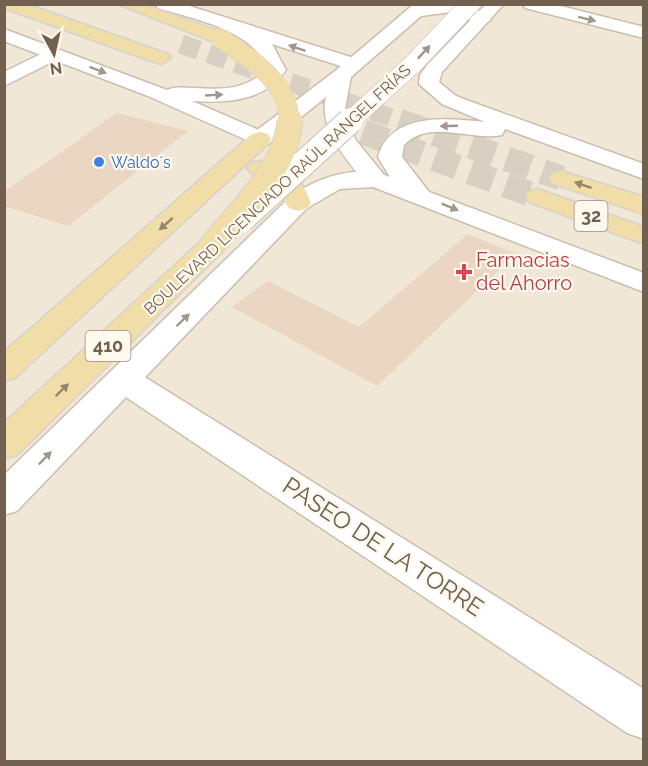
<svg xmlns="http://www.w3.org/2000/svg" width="648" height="766" viewBox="0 0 648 766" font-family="Raleway,sans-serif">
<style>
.residential{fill:#f1e7d7}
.building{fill:#ead6c1}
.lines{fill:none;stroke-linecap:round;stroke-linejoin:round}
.primary-tunnel-far1{stroke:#d8d0c2;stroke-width:19;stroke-dasharray:19 10;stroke-linecap:butt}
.primary-tunnel{stroke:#d8d0c2;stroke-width:25;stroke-dasharray:25 13;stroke-linecap:butt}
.minor-casing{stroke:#cbbeaf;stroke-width:3}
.tertiary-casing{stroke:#cbbeaf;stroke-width:3}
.secondary-casing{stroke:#cdbfad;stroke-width:3}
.primary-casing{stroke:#d7d2ce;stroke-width:3}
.minor{fill:#fff;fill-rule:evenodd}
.tertiary{fill:#fff;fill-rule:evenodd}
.secondary{fill:#fff;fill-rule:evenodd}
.primary{fill:#f0dda8;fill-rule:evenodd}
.secondary-bridge-far1-casing{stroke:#cdbfad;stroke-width:20;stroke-linecap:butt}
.secondary-bridge-casing{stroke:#cdbfad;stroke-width:27;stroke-linecap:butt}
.primary-bridge-far1-casing{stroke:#d7d2ce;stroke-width:20;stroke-linecap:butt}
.primary-bridge-casing{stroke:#d7d2ce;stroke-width:27;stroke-linecap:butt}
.secondary-bridge-far1{stroke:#fff;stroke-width:19}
.secondary-bridge{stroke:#fff;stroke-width:25}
.primary-bridge-far1{stroke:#f0dda8;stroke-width:19}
.primary-bridge{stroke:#f0dda8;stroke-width:25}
.oneway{fill:#a3978d}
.oneway2{fill:#97856a}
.shop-dot{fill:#3f7fe0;stroke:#fdf9ee;stroke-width:2}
.health-dot{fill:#e0444e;stroke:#fdf9ee;stroke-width:2}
.labels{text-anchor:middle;stroke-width:4.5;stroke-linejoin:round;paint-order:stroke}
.far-shop-label{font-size:16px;fill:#366cbe;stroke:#fdf9ee;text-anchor:start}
.far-street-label{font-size:16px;fill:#715f4f;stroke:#fdf9ee}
.shield{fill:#fdf9ee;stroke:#9b8d7f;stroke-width:1.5}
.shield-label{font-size:18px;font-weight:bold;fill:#715f4f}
.health-label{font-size:20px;fill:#be3a42;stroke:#fdf9ee;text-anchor:start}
.near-street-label{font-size:24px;fill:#715f4f;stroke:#fdf9ee}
</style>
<rect width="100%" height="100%" fill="#faf5e8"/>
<rect class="residential" x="5" y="5" width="638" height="756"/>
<g class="building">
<path d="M 117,113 L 188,131 L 68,226 L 4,206 L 4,192 Z"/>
<path d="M 468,234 L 516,254 L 377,386 L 232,307 L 268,281 L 359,327 Z"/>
</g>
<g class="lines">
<path class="primary-tunnel-far1" d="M 181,44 L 403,122"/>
<g class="primary-tunnel">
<path d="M 399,121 L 561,178"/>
<path d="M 363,132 L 538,197"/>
</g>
<g class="minor-casing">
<g id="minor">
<path d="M 523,4 L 553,4 L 644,27 L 644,38 L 525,8 Z"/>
<path d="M 53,48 L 62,54 L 60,58 L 4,86 L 4,72 Z"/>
<path d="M 123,367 L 135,371 L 644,689 L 644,739 L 627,733 L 111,387 L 107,379 L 111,371 Z"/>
</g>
</g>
<g class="tertiary-casing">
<g id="tertiary">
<path d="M 156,4 L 183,4 L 360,60 L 363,64 L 353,70 L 272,44 L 286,70 C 264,102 227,103 192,101 L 268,134 L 271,139 L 268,144 L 260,146 L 148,96 L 4,41 L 4,29 L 167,90 C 176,86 185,88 195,88 C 222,90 247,90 266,69 C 257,31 191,18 158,8 Z"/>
<path d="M 486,4 L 504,4 L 442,72 L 439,82 L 456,96 L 480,105 L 644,164 L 644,179 L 505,129 L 502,135 C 472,142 430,118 404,145 L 402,157 L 429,192 L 644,273 L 644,292 L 373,187 L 340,189 L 307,208 L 17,511 L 4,515 L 4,475 L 289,198 C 317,177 356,164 390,177 L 378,157 C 390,112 448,118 485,122 L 442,104 L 419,84 L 420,75 L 428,64 Z"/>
</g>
</g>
<g class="secondary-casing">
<path id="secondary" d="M 414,4 C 438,4 475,0 491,20 L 482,25 L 451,12 L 421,16 L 351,77 L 345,109 L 355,139 L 388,180 L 385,185 L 376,187 L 367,185 C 348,160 318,131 326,97 L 268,144 L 252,144 L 249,139 L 252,134 L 335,71 Z"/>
</g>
<g class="primary-casing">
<g id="primary">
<path d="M 4,4 L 26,4 L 168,54 L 171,58 L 161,64 L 154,62 L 4,8 Z"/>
<path d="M 118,4 L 143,4 L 226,34 L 229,38 L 226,42 L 214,42 Z"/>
<path d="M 260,132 L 268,134 L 271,139 L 268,144 L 15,378 L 4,381 L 4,352 L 252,134 Z"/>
<path d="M 259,161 C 288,161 301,177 311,203 L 307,208 L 298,211 L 289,208 C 270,181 289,183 251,173 L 247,168 L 251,163 Z"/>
<path d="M 561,171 L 644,197 L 644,214 L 552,183 L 549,178 L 552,173 Z"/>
<path d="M 538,189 L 644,227 L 644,244 L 529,202 L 525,197 L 529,192 Z"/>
<path d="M 211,239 L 221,241 L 225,247 L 221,253 L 17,455 L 4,458 L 4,423 L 201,241 Z"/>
</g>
</g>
<use href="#minor" class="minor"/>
<use href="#tertiary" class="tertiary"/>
<use href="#secondary" class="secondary"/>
<use href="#primary" class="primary"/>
<g class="secondary-bridge-far1-casing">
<path id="secondary-bridge-far1" d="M 349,122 L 414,63 L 470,4"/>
</g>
<g class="secondary-bridge-casing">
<path id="secondary-bridge" d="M 241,220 L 350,121"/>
</g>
<g class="primary-bridge-far1-casing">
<path id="primary-bridge-far1" d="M 220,38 C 249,58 290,82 289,122"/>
</g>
<g class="primary-bridge-casing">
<path id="primary-bridge" d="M 211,247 C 240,211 286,169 290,121"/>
</g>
<use href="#secondary-bridge-far1" class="secondary-bridge-far1"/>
<use href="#secondary-bridge" class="secondary-bridge"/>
<use href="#primary-bridge-far1" class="primary-bridge-far1"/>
<use href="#primary-bridge" class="primary-bridge"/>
</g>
<defs><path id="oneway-solid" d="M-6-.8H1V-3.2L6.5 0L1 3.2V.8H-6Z" transform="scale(1.5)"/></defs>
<g class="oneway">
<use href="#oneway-solid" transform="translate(587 19) rotate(14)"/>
<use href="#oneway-solid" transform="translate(297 48) rotate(-161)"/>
<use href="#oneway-solid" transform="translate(424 52) rotate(-47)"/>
<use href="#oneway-solid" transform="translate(98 70) rotate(21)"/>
<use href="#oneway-solid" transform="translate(214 95) rotate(-3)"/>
<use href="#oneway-solid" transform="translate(449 126) rotate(178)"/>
<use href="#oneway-solid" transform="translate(450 207) rotate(22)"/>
<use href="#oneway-solid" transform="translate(183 320) rotate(-44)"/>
<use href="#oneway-solid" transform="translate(45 458) rotate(-46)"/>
</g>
<g class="oneway2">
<use href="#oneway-solid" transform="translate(583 185) rotate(-161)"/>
<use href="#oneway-solid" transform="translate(166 224) rotate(138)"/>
<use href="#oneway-solid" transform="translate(62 390) rotate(-44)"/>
</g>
<circle class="shop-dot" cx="99" cy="162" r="6"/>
<path class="health-dot" d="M461 263h6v6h6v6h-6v6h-6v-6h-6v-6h6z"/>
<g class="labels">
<g class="far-shop-label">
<text x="111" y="168">Waldo´s</text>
</g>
<g class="far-street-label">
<text transform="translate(277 189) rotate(-43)" y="6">BOULEVARD LICENCIADO RAÚL RANGEL FRÍAS</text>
</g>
<g class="shield">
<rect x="574.5" y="201" width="33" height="30" rx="4.5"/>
<rect x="85.5" y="331" width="45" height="30" rx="4.5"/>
</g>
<g class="shield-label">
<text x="591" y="222">32</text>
<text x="108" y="352">410</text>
</g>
<g class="health-label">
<text x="476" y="267">Farmacias<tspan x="476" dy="23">del Ahorro</tspan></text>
</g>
<g class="near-street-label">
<text transform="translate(383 547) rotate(33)" y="8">PASEO DE LA TORRE</text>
</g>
</g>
<rect width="648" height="766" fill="none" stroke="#715f4f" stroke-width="12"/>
<g transform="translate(54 54) rotate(172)" stroke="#fdf9ee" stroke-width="4.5" paint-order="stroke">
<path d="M0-4.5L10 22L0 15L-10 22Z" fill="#715f4f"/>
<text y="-9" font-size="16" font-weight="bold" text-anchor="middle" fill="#715f4f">N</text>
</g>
</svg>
